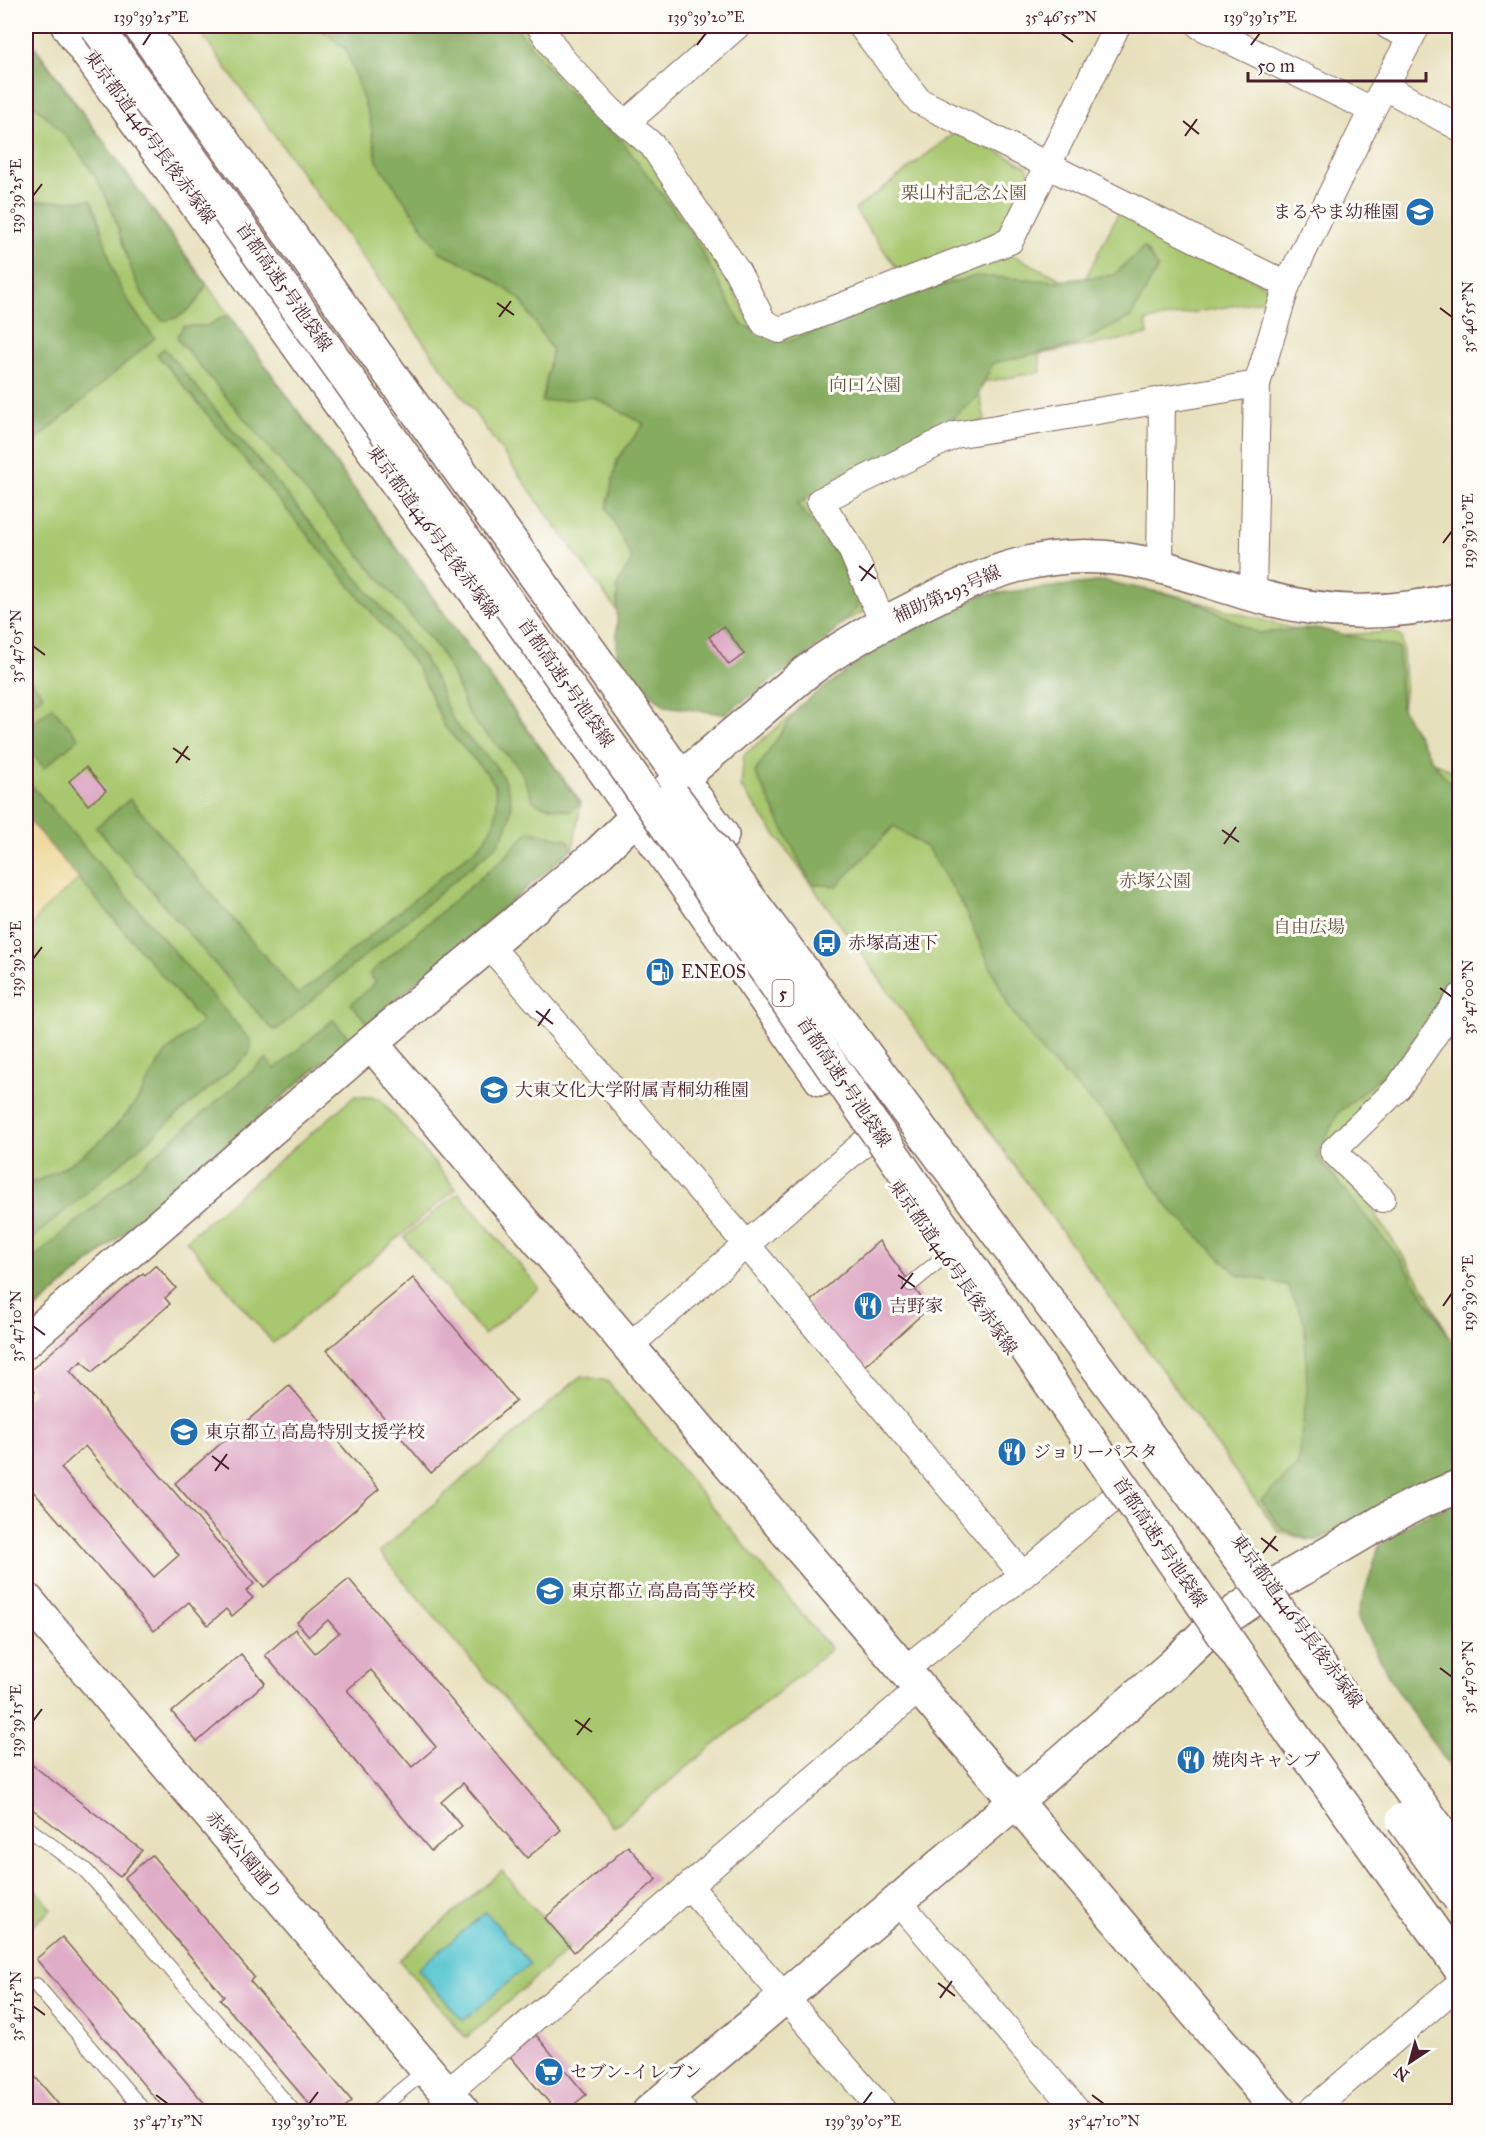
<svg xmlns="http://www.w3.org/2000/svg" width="1485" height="2137" viewBox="0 0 1485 2137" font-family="'IM FELL Great Primer','Noto Serif JP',serif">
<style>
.green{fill:#a8c76e;stroke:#79734c;stroke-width:1.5}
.forest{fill:#86ac61;stroke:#686646;stroke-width:1.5}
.sand{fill:#eeda9e;stroke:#9c7c64;stroke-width:1.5}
.water{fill:#59c6d0;stroke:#52727e;stroke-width:1.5}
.building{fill:#e0adc8;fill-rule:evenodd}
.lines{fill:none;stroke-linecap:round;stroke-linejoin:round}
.lane-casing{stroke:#81635e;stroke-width:16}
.street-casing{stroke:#81635e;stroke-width:28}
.secondary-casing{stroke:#81635e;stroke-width:36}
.lane{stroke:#fff;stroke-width:14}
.street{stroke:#fff;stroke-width:26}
.secondary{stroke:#fff;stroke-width:33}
.highway-bridge-casing{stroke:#81635e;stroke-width:36;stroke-linecap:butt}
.highway-bridge{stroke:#fff;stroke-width:33}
.ticks{fill:none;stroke:#4a1f2b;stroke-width:2}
.labels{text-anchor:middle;stroke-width:6;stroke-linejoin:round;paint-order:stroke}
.shield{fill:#fdfcf7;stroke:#806168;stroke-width:1.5}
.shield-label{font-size:16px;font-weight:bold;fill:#4a1f2b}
.street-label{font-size:18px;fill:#4a1f2b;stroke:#fdfcf7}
.park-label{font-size:18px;fill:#66513f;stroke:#fdfcf7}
.poi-label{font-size:18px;fill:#4a1f2b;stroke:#fdfcf7;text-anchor:start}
.neatline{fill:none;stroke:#4a1f2b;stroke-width:2}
.ticks-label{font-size:15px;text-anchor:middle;fill:#4a1f2b}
</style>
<rect width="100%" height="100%" fill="#fdfcf7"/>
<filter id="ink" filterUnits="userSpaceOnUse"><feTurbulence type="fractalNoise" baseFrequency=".0167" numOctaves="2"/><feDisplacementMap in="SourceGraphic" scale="12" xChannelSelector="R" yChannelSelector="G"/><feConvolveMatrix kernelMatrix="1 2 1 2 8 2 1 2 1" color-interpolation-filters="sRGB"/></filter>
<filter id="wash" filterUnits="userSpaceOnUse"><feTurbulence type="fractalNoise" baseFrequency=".008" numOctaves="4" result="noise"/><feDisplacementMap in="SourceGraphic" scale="24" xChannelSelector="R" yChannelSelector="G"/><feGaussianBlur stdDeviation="1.35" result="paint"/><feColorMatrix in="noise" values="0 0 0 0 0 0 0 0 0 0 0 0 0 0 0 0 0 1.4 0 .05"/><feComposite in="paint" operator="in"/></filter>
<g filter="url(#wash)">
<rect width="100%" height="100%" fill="#e7e0bc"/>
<g class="green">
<path d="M 196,26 L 527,26 L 551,63 L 644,151 L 726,276 L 763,345 L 1009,253 L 1080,289 L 1119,212 L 1270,288 L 1270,299 L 1146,321 L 1148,335 L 1039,354 L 1041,372 L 977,383 L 985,420 L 801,495 L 838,551 L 865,611 L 686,707 Z"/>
<path d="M 26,34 L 581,803 L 573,848 L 26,1317 Z"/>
<path d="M 957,131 L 1027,166 L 1031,177 L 1001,231 L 901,274 L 855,210 Z"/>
<path d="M 1113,585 L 1167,593 L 1290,628 L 1315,633 L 1338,635 L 1394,632 L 1402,638 L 1405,684 L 1398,743 L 1459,775 L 1459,979 L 1380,1094 L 1319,1154 L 1368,1203 L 1423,1286 L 1459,1355 L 1405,1486 L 1308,1540 L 1279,1532 L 741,787 L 744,755 L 823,689 L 858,665 Z"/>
<path d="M 355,1096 L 379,1098 L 456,1189 L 273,1343 L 186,1240 Z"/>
<path d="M 459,1193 L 539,1288 L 484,1335 L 404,1237 Z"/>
<path d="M 581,1376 L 607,1381 L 831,1649 L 614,1827 L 379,1552 Z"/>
<path d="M 502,1871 L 569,1949 L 466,2038 L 399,1960 Z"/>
<path d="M 26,1878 L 52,1909 L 26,1932 Z"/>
</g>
<g class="forest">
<path d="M 316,26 L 515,26 L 563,86 L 621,140 L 692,234 L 742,325 L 788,342 L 894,299 L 975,276 L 1056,281 L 1114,275 L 1144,247 L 1158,268 L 1131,317 L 1076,345 L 993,363 L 977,397 L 938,431 L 850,475 L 797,504 L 840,558 L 858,606 L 830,636 L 797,663 L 725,714 L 665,706 L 617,663 L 617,586 L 632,559 L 607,508 L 617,460 L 644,424 L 594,397 L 542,402 L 552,350 L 520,299 L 483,273 L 440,252 L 377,161 L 370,120 L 346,49 Z"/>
<path d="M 26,43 L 33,45 L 206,284 C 201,301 181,322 162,320 C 132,291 126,248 112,211 C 94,165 63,129 26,98 Z"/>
<path d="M 91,200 C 102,224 106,250 115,275 C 124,299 140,319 155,338 L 26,449 L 26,202 Z"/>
<path d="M 225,316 L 230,317 L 578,800 L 578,805 L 570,811 L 541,805 L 533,801 L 522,773 L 516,764 L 478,726 L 467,711 L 453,675 L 437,647 L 179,341 L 177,336 L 184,326 L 207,326 Z"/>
<path d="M 164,348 L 424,658 C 428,666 433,674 437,682 C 443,695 446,709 454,721 C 462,734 474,743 485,754 C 512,782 521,811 497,845 L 280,1027 L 275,1030 L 269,1026 L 96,827 L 130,799 L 298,995 L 480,845 L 486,838 L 495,820 L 497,804 L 495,786 L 490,777 L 444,726 L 427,686 L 415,664 L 157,354 Z"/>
<path d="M 1105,581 L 1190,599 L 1258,633 L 1316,628 L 1399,648 L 1401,707 L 1435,765 L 1459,793 L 1459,975 L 1441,1004 L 1394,1066 L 1338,1113 L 1317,1156 L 1402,1261 L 1459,1352 L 1459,1477 L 1315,1541 L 1282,1529 L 1261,1500 L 1297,1467 L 1307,1391 L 1305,1323 L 1287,1285 L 1238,1275 L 1168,1207 L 1114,1124 L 1045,1055 L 1010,1009 L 961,902 L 928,849 L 894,826 L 837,886 L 811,884 L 755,772 L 799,706 L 880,647 L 981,595 Z"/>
<path d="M 26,675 L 43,695 L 33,703 L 26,701 Z"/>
<path d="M 52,707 L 79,738 L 44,768 L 26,746 L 26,729 Z"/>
<path d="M 26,779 L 251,1041 L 251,1048 L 248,1055 L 26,1244 L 26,1185 C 69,1170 112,1137 138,1099 C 147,1085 155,1065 167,1052 C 177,1041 191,1032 202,1022 L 26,817 Z"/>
<path d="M 531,831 L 567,840 L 570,843 L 571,850 L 368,1024 L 351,1004 L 376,982 L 369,974 L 507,855 L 527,833 Z"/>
<path d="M 333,1020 L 350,1039 L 26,1317 L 26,1265 L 266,1059 L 275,1069 Z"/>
<path d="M 1459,1503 L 1459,1780 L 1400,1695 L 1357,1618 L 1379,1546 L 1420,1517 Z"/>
</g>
<path class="sand" d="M 26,817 L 79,879 L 40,913 L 26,937 Z"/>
<path class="water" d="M 486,1912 L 530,1964 L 463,2021 L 418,1969 Z"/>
<g id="blocks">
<g class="building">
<path d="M 724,626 L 744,654 L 729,665 L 709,637 Z"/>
<path d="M 86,767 L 106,791 L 88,805 L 69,781 Z"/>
<path d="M 879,1241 L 929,1308 L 861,1369 L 806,1305 Z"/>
<path d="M 156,1265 L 176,1288 L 165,1298 L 170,1304 L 92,1372 L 82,1361 L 70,1371 L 254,1584 L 246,1591 L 253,1598 L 232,1616 L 226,1609 L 208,1625 L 189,1602 L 154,1631 L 26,1483 L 26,1441 L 28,1438 L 26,1435 L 26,1399 L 35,1391 L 26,1380 L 26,1374 L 143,1273 L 145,1275 ZM 85,1446 L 179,1555 L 154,1577 L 61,1468 Z"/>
<path d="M 413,1278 L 516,1401 L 431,1473 L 327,1350 Z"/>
<path d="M 289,1385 L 379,1489 L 264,1587 L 175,1483 Z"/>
<path d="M 349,1579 L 561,1830 L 527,1858 L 463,1783 L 441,1802 L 462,1826 L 431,1851 L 265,1655 L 295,1629 L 315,1653 L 339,1633 L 328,1620 L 309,1636 L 297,1622 ZM 371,1670 L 436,1747 L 412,1767 L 347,1690 Z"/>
<path d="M 241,1654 L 265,1683 L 197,1742 L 172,1712 Z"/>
<path d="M 26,1760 L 142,1850 L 120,1877 L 26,1804 Z"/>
<path d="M 628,1846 L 657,1879 L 574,1952 L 545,1918 Z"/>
<path d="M 152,1855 L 254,1977 L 250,1981 L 352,2101 L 339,2112 L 316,2112 L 220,1999 L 224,1996 L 124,1878 Z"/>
<path d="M 62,1937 L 212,2112 L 167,2112 L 36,1959 Z"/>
<path d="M 536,2035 L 586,2095 L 568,2109 L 570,2112 L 557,2112 L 510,2056 Z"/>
<path d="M 26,2066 L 65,2112 L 26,2112 Z"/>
</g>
</g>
</g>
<g filter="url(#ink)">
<use href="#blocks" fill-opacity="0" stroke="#81635e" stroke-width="1.5"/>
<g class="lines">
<g class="lane-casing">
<g id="lane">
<path d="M 911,1284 L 945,1256"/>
<path d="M 26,1827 L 85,1870 L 95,1881 L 294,2112"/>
<path d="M 36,1985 L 145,2112"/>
<path d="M 375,2112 L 426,2070"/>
</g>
</g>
<g class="street-casing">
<g id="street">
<path d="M 540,26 L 561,58 L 610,110 L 652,145 L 737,271 L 764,323 L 780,330 L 1010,241 L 1117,26"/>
<path d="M 861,26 L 919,101 L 1287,285"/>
<path d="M 1200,26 L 1372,110"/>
<path d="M 1388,26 L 1411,37"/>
<path d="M 1385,87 L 1460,128"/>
<path d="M 626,123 L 737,26"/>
<path d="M 1160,567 L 1162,400"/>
<path d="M 1253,595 L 1257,384 L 1287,285 L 1372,110 L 1417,26"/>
<path d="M 883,623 L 851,549 L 820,501 L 955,435 L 1257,384"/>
<path d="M 489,945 L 747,1245 L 1023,1575"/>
<path d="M 1382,1199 L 1333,1151 L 1398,1088 L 1460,997"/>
<path d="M 629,1346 L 865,1142"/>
<path d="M 903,1671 L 1023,1575 L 1115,1497"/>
<path d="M 689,1886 L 884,2112"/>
<path d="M 898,1901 L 1078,2112"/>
<path d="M 447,2093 L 919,1689"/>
<path d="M 669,2094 L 684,2112"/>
<path d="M 1310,2112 L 1460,1983"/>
</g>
</g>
<g class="secondary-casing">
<g id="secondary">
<path d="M 68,26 L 637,816 L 821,1079"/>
<path d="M 140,26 L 722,835"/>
<path d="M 371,1043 L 1280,2112"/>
<path d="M 26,1341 L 371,1043 L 600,852 L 637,816 L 805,673 C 839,647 876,627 914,608 C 983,573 1043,548 1122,559 C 1167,565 1210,583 1254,595 C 1324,615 1388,617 1460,598"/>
<path d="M 26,1599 L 463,2112"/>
<path d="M 649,2112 L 1015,1802 L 1173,1665 L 1209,1630 L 1273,1586 L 1387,1519 L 1420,1502 L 1460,1486"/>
</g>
</g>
<use href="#lane" class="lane"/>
<use href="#street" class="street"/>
<use href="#secondary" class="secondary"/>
<g class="highway-bridge-casing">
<g id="highway-bridge">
<path d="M 96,26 L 632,776 L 1293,1735 L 1460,1968"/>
<path d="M 673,796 L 1344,1699 L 1460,1859"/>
<path d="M 1403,1820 L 1460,1899"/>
</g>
</g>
<use href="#highway-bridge" class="highway-bridge"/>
</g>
</g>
<path class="ticks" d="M 1061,33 L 1073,42M 143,45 L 151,33M 697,45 L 706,33M 1251,45 L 1260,33M 1183,121 L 1199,134M 1185,136 L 1197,119M 33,196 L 42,184M 497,303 L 514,315M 1440,308 L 1452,317M 499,317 L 511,301M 1443,543 L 1452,531M 859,566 L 876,579M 861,581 L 874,564M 33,646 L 45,655M 173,748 L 190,760M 176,763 L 188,746M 1222,830 L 1239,842M 1224,844 L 1236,827M 33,959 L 42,947M 1440,988 L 1452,997M 536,1011 L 553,1024M 538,1026 L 550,1009M 898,1275 L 915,1287M 901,1289 L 913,1273M 1443,1306 L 1452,1293M 33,1326 L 45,1335M 212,1456 L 229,1469M 215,1471 L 227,1454M 1261,1538 L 1278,1551M 1263,1553 L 1276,1536M 1440,1668 L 1452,1677M 575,1720 L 592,1732M 33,1721 L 42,1709M 577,1735 L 590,1718M 938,1983 L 955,1996M 940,1998 L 952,1981M 33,2006 L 45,2015M 156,2095 L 168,2104M 1092,2095 L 1104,2104M 309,2104 L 318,2092M 863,2104 L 872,2092"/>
<defs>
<g id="school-disc" transform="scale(1.5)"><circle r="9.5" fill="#1f6fb2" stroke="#fdfcf7"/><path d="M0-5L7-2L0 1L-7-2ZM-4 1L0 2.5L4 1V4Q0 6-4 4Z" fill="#fff"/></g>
<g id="bus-disc" transform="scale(1.5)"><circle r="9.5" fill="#1f6fb2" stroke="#fdfcf7"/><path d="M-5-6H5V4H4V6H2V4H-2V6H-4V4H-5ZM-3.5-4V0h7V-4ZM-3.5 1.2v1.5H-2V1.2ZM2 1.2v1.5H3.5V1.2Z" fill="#fff"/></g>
<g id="fuel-disc" transform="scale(1.5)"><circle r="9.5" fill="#1f6fb2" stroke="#fdfcf7"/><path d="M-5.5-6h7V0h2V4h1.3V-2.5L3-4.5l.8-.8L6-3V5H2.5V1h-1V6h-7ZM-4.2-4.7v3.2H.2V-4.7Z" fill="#fff"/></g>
<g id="restaurant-disc" transform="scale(1.5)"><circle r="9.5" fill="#1f6fb2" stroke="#fdfcf7"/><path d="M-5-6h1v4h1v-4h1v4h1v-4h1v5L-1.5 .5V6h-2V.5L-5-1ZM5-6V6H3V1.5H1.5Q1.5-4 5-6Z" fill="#fff"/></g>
<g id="supermarket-disc" transform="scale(1.5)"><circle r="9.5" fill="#1f6fb2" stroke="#fdfcf7"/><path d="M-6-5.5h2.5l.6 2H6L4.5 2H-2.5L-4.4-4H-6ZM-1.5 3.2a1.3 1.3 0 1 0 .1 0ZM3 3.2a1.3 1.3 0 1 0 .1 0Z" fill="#fff"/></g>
</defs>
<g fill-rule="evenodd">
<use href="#school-disc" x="1420" y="212"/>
<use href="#bus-disc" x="827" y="943"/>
<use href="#fuel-disc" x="660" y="972"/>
<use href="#school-disc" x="494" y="1090"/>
<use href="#restaurant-disc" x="868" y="1306"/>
<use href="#school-disc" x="184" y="1432"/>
<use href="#restaurant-disc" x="1012" y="1452"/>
<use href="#school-disc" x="550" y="1591"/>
<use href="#restaurant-disc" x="1191" y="1760"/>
<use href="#supermarket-disc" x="549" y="2072"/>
</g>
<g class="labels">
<rect class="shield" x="772.5" y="980" width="21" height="26" rx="4.5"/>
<g class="shield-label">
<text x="783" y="999">5</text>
</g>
<g class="street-label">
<text transform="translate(150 137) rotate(54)" y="6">東京都道446号長後赤塚線</text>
<text transform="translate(284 287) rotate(55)" y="6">首都高速5号池袋線</text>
<text transform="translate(433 532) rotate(54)" y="6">東京都道446号長後赤塚線</text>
<text transform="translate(947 594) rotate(-24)" y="6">補助第293号線</text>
<text transform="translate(566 683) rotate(55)" y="6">首都高速5号池袋線</text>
<text transform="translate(844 1082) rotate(56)" y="6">首都高速5号池袋線</text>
<text transform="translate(953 1267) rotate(55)" y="6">東京都道446号長後赤塚線</text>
<text transform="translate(1160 1542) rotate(56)" y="6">首都高速5号池袋線</text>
<text transform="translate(1297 1621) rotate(54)" y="6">東京都道446号長後赤塚線</text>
<text transform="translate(244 1855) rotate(50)" y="6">赤塚公園通り</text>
</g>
<g class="park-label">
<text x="964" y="199">栗山村記念公園</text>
<text x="865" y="391">向口公園</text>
<text x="1155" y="887">赤塚公園</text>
<text x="1309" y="933">自由広場</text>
</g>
<g class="poi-label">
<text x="1399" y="218" text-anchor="end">まるやま幼稚園</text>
<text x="848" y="949">赤塚高速下</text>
<text x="681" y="978">ENEOS</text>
<text x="515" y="1096">大東文化大学附属青桐幼稚園</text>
<text x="889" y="1312">吉野家</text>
<text x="205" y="1438">東京都立 高島特別支援学校</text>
<text x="1033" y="1458">ジョリーパスタ</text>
<text x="571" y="1597">東京都立 高島高等学校</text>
<text x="1212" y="1766">焼肉キャンプ</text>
<text x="570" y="2078">セブン-イレブン</text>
</g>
</g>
<rect width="1485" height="2137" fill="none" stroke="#fdfcf7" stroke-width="66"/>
<g transform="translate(1410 2062) rotate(216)" stroke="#fdfcf7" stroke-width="4.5" paint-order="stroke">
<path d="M0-4.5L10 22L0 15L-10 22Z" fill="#4a1f2b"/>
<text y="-9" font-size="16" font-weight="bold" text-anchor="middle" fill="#4a1f2b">N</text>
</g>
<path d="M1248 72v9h178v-9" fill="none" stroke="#4a1f2b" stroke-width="3"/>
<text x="1257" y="72" font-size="18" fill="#4a1f2b" stroke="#fdfcf7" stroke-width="4.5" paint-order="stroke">50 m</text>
<rect x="33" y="33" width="1419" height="2071" class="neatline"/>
<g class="ticks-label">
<text x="151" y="22">139°39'25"E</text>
<text x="706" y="22">139°39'20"E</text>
<text x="1061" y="22">35°46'55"N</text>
<text x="1260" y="22">139°39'15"E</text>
<text transform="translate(16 196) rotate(-90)" y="5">139°39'25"E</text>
<text transform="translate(1468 317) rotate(-90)" y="5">35°46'55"N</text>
<text transform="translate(1468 531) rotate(-90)" y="5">139°39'10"E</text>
<text transform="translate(16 646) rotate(-90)" y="5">35°47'05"N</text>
<text transform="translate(16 959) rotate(-90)" y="5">139°39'20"E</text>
<text transform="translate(1468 997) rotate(-90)" y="5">35°47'00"N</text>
<text transform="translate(1468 1293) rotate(-90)" y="5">139°39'05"E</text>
<text transform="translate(16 1326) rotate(-90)" y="5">35°47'10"N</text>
<text transform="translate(1468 1677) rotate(-90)" y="5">35°47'05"N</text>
<text transform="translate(16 1721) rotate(-90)" y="5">139°39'15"E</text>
<text transform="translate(16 2006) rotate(-90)" y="5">35°47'15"N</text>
<text x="168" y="2126">35°47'15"N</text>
<text x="309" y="2126">139°39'10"E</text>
<text x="863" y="2126">139°39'05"E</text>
<text x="1104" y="2126">35°47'10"N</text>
</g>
</svg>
